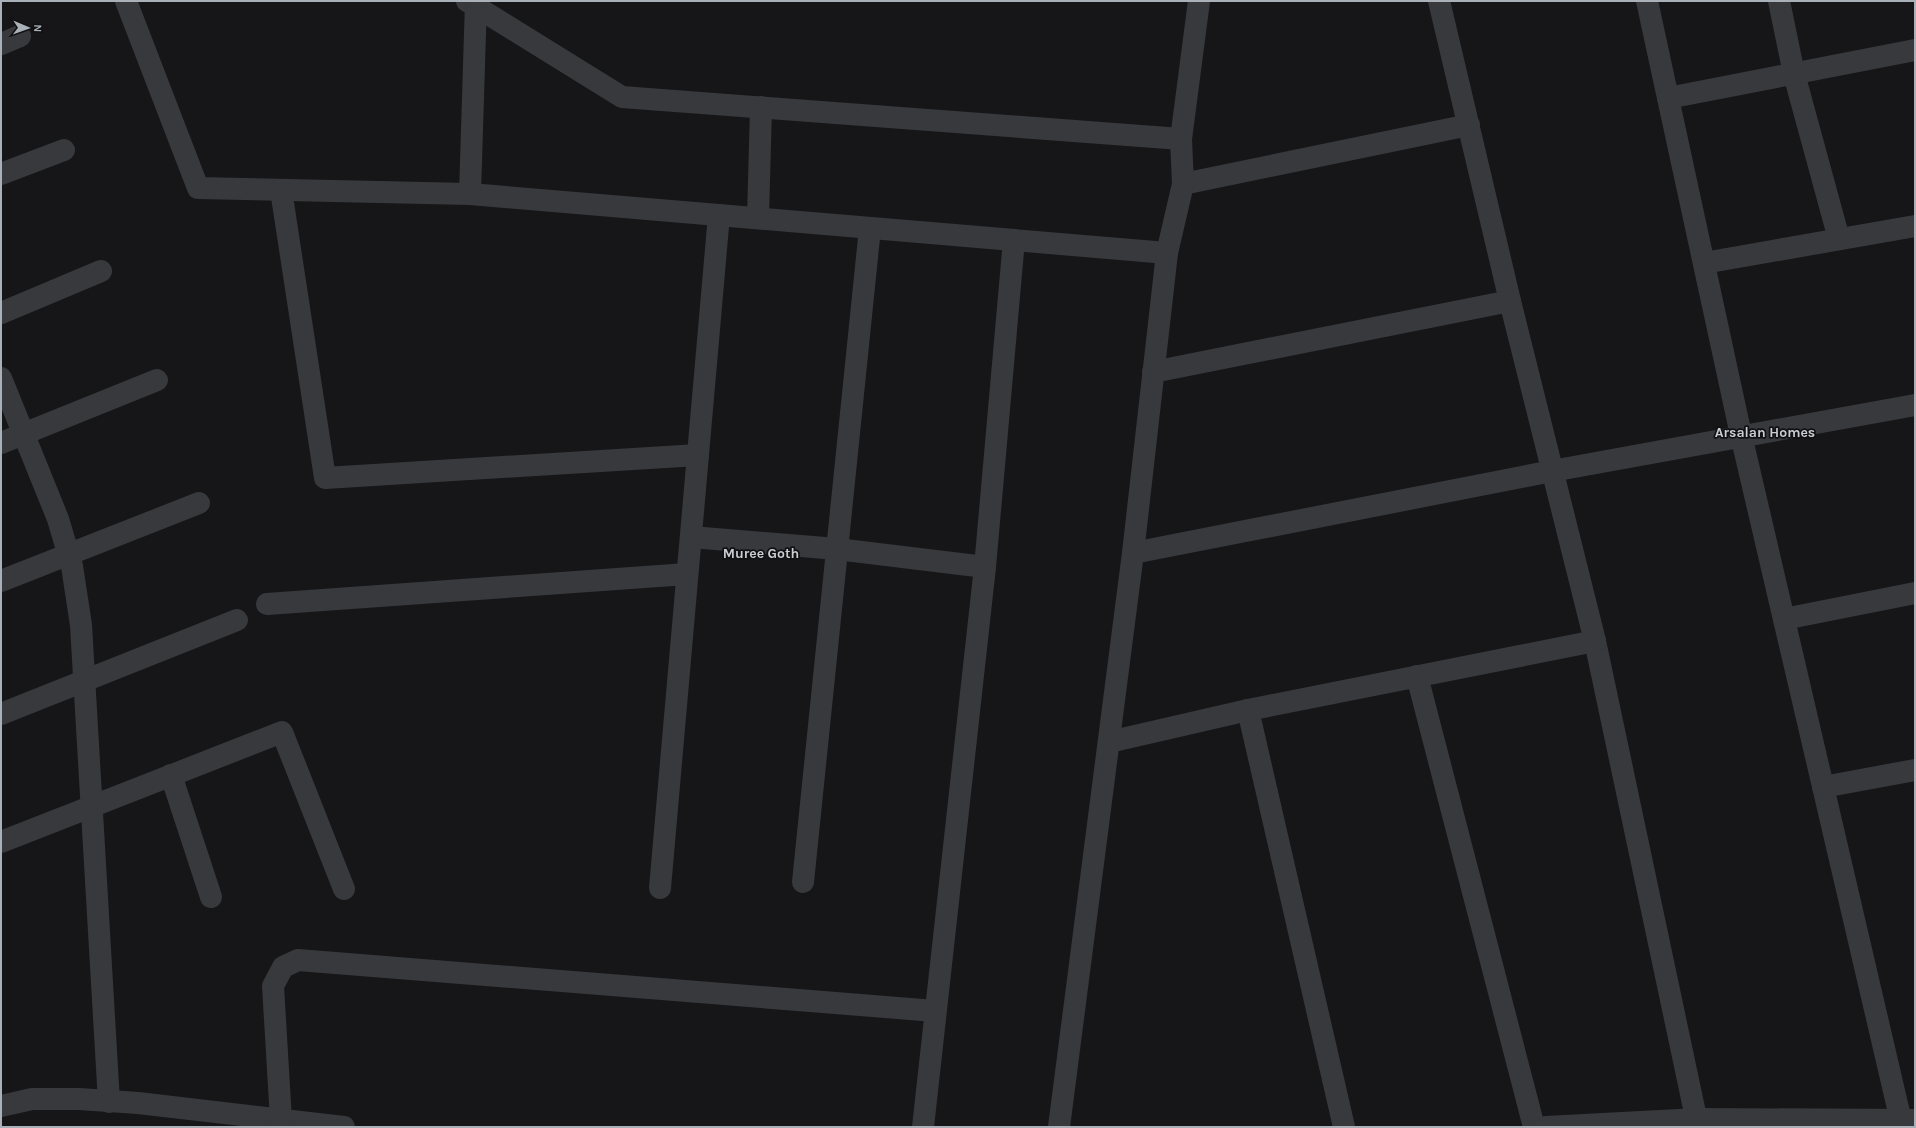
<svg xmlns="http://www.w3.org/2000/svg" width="1916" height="1128" viewBox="0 0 1916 1128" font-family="Karla,sans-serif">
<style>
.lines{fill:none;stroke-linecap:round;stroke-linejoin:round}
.minor{stroke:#37393d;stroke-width:22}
.labels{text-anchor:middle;stroke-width:3.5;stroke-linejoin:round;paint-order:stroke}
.neighbourhood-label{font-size:14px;font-weight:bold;fill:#caced3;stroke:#111113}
</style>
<rect width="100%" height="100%" fill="#161618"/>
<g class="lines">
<g class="minor">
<path d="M 126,1 L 198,188 L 470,194 L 1167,253"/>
<path d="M 467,1 L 622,97 L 1181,139"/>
<path d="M 1439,1 L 1510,301 L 1595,641 L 1698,1127"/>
<path d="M 1647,1 L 1741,435 L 1901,1121"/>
<path d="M 1779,1 L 1794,74 L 1839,239"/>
<path d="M 1,44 L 20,36"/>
<path d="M 1668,98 L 1915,50"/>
<path d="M 1,174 L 64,150"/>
<path d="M 1183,184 L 1469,125"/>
<path d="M 281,190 L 325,478 L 698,455"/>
<path d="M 470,194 L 476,1"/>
<path d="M 758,218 L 761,107"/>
<path d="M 1704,263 L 1915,226"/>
<path d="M 1,313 L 101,271"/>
<path d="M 1153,372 L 1510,301"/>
<path d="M 1,378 L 58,519 L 72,566 L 81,625 L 109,1102"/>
<path d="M 1,443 L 157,380"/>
<path d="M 691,537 L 837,549 L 985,567"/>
<path d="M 1133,553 L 1552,471 L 1915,405"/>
<path d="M 1,581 L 199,503"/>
<path d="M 267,604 L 687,574"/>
<path d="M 1784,619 L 1915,593"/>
<path d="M 1417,676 L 1534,1127"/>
<path d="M 1248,710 L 1344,1127"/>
<path d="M 1,714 L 237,620"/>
<path d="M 1109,742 L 1248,710 L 1595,641"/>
<path d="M 171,775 L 211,897"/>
<path d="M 1823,787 L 1915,770"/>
<path d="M 1,842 L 282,732 L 344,889"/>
<path d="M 803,882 L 870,228"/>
<path d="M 660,888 L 719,215"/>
<path d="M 1,1106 L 32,1099 L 79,1099 L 138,1103 L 344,1127"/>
<path d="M 281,1120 L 273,986 L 283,967 L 298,960 L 935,1011"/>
<path d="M 923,1127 L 985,567 L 1014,240"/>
<path d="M 1059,1127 L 1133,553 L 1167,253 L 1183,184 L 1181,139 L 1199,1"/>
<path d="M 1546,1127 L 1698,1119 L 1914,1120"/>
</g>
</g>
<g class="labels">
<g class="neighbourhood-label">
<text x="1765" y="437">Arsalan Homes</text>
<text x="761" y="558">Muree Goth</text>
</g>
</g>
<rect width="1916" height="1128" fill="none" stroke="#a9b0b7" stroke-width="4"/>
<g transform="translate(28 28) rotate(92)" stroke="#111113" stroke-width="3" paint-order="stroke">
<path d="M0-3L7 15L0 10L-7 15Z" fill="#a9b0b7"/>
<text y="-6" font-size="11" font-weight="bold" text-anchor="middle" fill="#a9b0b7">N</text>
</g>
</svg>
